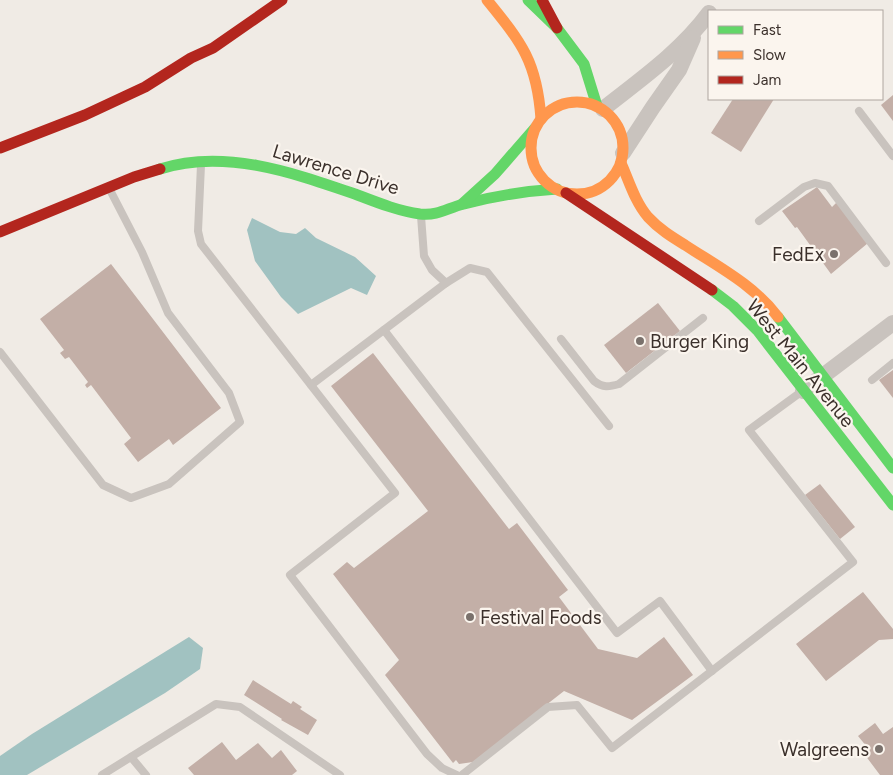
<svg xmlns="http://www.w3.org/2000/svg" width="893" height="775" viewBox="0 0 893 775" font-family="Figtree,sans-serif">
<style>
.water{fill:#a1c2c1}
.building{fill:#c3afa7}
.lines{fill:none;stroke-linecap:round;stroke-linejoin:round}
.lane{stroke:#c9c3be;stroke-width:8}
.street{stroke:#c9c3be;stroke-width:16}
.fast{stroke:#63d668;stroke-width:11}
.slow{stroke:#ff974d;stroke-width:11}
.jam{stroke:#b3261e;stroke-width:11}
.poi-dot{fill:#7a716c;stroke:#fbf5ee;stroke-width:2}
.labels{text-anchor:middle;stroke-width:4.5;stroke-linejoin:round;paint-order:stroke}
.street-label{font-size:19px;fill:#3b302b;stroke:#fbf5ee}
.poi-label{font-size:19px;fill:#3b302b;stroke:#fbf5ee;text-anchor:end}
</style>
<rect width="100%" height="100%" fill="#f0ebe5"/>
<g class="water">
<path d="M 252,218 L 280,232 L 296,234 L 305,228 L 316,238 L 355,257 L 376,276 L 367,295 L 351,288 L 298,314 L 281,297 L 255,261 L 247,230 Z"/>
<path d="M 189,637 L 203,648 L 200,669 L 165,693 L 27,775 L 0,775 L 0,756 L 32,734 Z"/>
</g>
<g class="building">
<path d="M 893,95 L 893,121 L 881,105 Z"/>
<path d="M 733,99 L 774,99 L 741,152 L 711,133 Z"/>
<path d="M 817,187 L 832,207 L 837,202 L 868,243 L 831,274 L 797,227 L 795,228 L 782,211 Z"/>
<path d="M 111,264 L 221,408 L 173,445 L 169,439 L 138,462 L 124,444 L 131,438 L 91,385 L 87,388 L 85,385 L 88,382 L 69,357 L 65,359 L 60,353 L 64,350 L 40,319 Z"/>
<path d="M 658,303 L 680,331 L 626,373 L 604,345 Z"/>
<path d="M 373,353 L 509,529 L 517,523 L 568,590 L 559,597 L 598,649 L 637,658 L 664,637 L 693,675 L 632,720 L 564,691 L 473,762 L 459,764 L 456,760 L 453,763 L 385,675 L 399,660 L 333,574 L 347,562 L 354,568 L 428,511 L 331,386 Z"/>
<path d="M 893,370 L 893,398 L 879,380 Z"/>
<path d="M 820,484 L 855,527 L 840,539 L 805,495 Z"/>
<path d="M 863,592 L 893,629 L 893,639 L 879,640 L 826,681 L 796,644 Z"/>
<path d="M 253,680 L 291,704 L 293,701 L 302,707 L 300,709 L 317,720 L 308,735 L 281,720 L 282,719 L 244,695 Z"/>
<path d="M 875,723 L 883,734 L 893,727 L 893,775 L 880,775 L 862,751 L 867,747 L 858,736 Z"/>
<path d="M 222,742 L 236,760 L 258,743 L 272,758 L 281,750 L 297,771 L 292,775 L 194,775 L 188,768 Z"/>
</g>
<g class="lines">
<g class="lane">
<path d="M 859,111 L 893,156"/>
<path d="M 201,165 L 198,231 L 201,244 L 395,493 L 290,575 L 427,754 L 442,768 L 457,775"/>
<path d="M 421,216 L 424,256 L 432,270 L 446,283"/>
<path d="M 759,221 L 804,187 L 815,183 L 828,186 L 886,263"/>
<path d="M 384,330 L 617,633 L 660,601 L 712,671"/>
<path d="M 561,339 L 594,381 C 603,388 609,387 619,384 L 703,318"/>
<path d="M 0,352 L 103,485 L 131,498 L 169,484 L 240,422 L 229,393 L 168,313 L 142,252 L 110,190"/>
<path d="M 872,380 L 893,363"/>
<path d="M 311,385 L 446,283 L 470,268 L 487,272 L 609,426"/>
<path d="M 131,757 L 146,775"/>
<path d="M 102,775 L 216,704 L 240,707 L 340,775"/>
<path d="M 462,775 L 548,707 L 577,705 L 612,748 L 853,562 L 749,430 L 801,392"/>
</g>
<g class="street">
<path d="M 603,109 C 641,79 680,52 709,13"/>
<path d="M 623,153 L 653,107 L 679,70 L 693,38"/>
<path d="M 803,391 L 893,323"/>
</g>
<g class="fast">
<path d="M 528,0 L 557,28 L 584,64 L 597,106"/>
<path d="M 160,169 C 224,148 294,173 355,194 C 376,202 398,211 420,214 C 439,216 447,208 464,204 C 494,196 526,191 557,189"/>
<path d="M 462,204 L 495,174 L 535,128"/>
<path d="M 712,290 L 733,306 L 757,330 L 893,505"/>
<path d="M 778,317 L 893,468"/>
</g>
<g class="slow">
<path d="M 487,0 C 522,43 537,62 541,119"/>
<circle cx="577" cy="148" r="46"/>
<path d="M 621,163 C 629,181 635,202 648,217 C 659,229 672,237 685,245 C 717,266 754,285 778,317"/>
</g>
<g class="jam">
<path d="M 542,0 L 557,28"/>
<path d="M 0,148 L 85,115 L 145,87 L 191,58 L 213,48 L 282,0"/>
<path d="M 566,193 L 712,290"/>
<path d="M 0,232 L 134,177 L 160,169"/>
</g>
</g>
<g class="poi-dot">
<circle cx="834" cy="254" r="5"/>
<circle cx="640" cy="341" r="5"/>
<circle cx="470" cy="617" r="5"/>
<circle cx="879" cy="749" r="5"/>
</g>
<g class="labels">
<g class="street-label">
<text transform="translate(336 169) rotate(17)" y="7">Lawrence Drive</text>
<text transform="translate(801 363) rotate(51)" y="7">West Main Avenue</text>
</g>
<g class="poi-label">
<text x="824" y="261">FedEx</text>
<text x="650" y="348" text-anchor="start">Burger King</text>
<text x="480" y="624" text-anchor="start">Festival Foods</text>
<text x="869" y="756">Walgreens</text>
</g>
</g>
<rect x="708" y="10" width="175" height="90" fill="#fbf5ee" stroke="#aea6a0"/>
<rect x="718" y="26" width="25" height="8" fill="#63d668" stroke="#aea6a0"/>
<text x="753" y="35" font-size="15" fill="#3b302b">Fast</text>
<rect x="718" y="51" width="25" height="8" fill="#ff974d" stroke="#aea6a0"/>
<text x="753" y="60" font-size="15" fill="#3b302b">Slow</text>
<rect x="718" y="76" width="25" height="8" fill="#b3261e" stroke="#aea6a0"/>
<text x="753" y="85" font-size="15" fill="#3b302b">Jam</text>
</svg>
